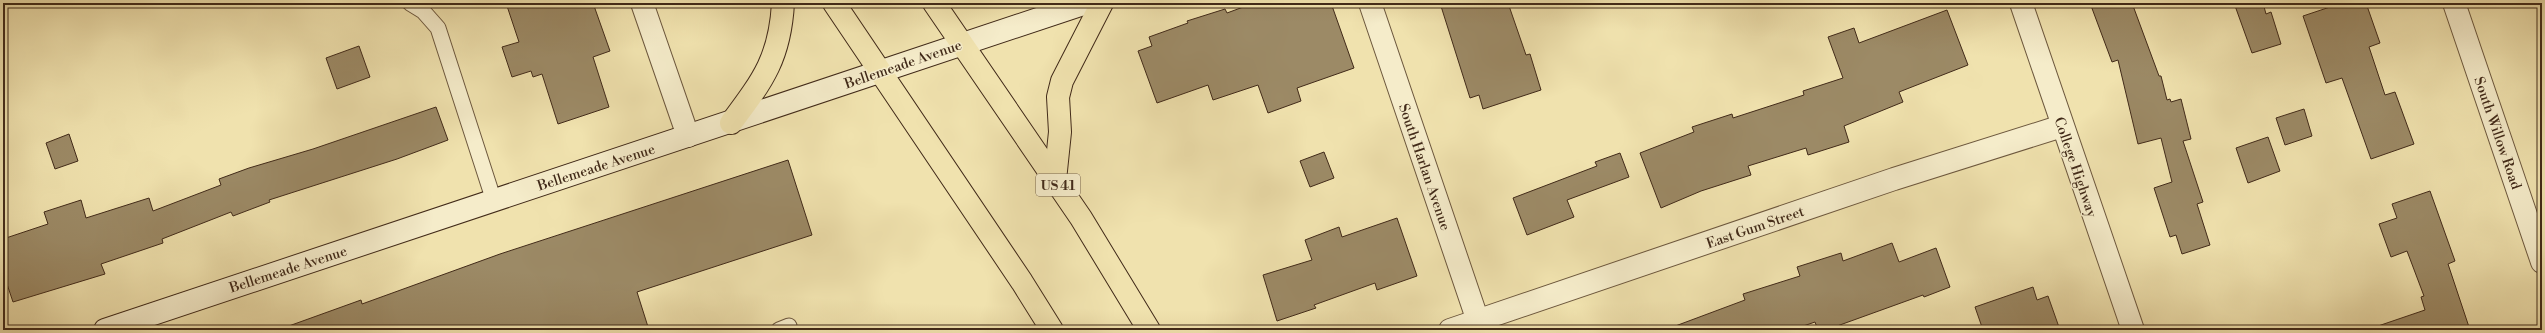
<svg xmlns="http://www.w3.org/2000/svg" width="2545" height="333" viewBox="0 0 2545 333" font-family="'Libre Bodoni',serif">
<style>
.building{fill:#9c8a66;stroke:#412a19}
.lines{fill:none;stroke-linecap:round;stroke-linejoin:round}
.lane-casing{stroke:#6d583e;stroke-width:17}
.street-casing{stroke:#6d583e;stroke-width:24}
.secondary-casing{stroke:#412a19;stroke-width:24}
.highway-casing{stroke:#412a19;stroke-width:24}
.lane{stroke:#f5ecca;stroke-width:15}
.street{stroke:#f5ecca;stroke-width:22}
.secondary{stroke:#f5ecca;stroke-width:22}
.highway{stroke:#f0e2ae;stroke-width:22}
.labels{text-anchor:middle;stroke-width:3;stroke-linejoin:round;paint-order:stroke}
.shield{fill:#f5ecca;stroke:#77644e;stroke-width:1}
.shield-label{font-size:13px;font-weight:bold;fill:#412a19}
.street-label{font-size:14px;fill:#412a19;stroke:#f5ecca}
</style>
<rect width="100%" height="100%" fill="#f0e2ae"/>
<filter id="stains"><feTurbulence type="fractalNoise" baseFrequency=".005" numOctaves="4"/><feColorMatrix values="0 0 0 0 .2 0 0 0 0 .09 0 0 0 0 .02 0 0 0 .5 -.17"/></filter>
<radialGradient id="worn" r=".72"><stop offset=".6" stop-color="#630" stop-opacity="0"/><stop offset="1" stop-color="#630" stop-opacity=".3"/></radialGradient>
<g class="building">
<path d="M 506,3 L 593,3 L 610,51 L 593,57 L 609,107 L 558,124 L 542,74 L 533,77 L 531,71 L 512,77 L 502,47 L 519,42 Z"/>
<path d="M 1254,3 L 1331,3 L 1354,68 L 1297,88 L 1301,101 L 1268,113 L 1258,85 L 1213,100 L 1208,85 L 1157,103 L 1138,51 L 1152,46 L 1149,37 L 1188,23 L 1187,21 L 1225,9 L 1227,13 Z"/>
<path d="M 1440,3 L 1508,3 L 1526,55 L 1530,54 L 1541,90 L 1483,109 L 1479,95 L 1470,98 Z"/>
<path d="M 2090,3 L 2132,3 L 2159,76 L 2161,76 L 2167,100 L 2170,99 L 2171,102 L 2181,99 L 2191,139 L 2183,141 L 2203,202 L 2197,204 L 2210,245 L 2182,254 L 2176,235 L 2170,237 L 2154,188 L 2172,182 L 2161,138 L 2138,144 L 2118,60 L 2112,62 Z"/>
<path d="M 2234,3 L 2263,3 L 2266,14 L 2271,12 L 2281,44 L 2252,53 Z"/>
<path d="M 2342,3 L 2366,3 L 2380,43 L 2369,47 L 2385,95 L 2395,92 L 2414,144 L 2371,159 L 2342,78 L 2326,83 L 2303,16 Z"/>
<path d="M 1947,10 L 1968,65 L 1899,92 L 1903,102 L 1844,126 L 1849,142 L 1808,155 L 1806,148 L 1748,166 L 1751,175 L 1701,191 L 1661,208 L 1640,153 L 1694,132 L 1692,127 L 1732,114 L 1733,118 L 1804,95 L 1803,91 L 1843,78 L 1828,37 L 1854,28 L 1859,43 Z"/>
<path d="M 359,46 L 370,77 L 337,89 L 326,58 Z"/>
<path d="M 436,107 L 448,140 L 397,159 L 269,200 L 270,202 L 233,216 L 231,212 L 162,239 L 163,243 L 101,264 L 105,274 L 13,302 L 3,272 L 3,239 L 48,224 L 44,212 L 81,200 L 86,218 L 149,198 L 153,211 L 221,185 L 219,179 L 249,168 L 313,149 Z"/>
<path d="M 2304,109 L 2312,136 L 2285,145 L 2276,118 Z"/>
<path d="M 69,134 L 78,161 L 55,169 L 46,143 Z"/>
<path d="M 2268,137 L 2280,171 L 2248,183 L 2236,148 Z"/>
<path d="M 1324,152 L 1334,178 L 1310,187 L 1300,161 Z"/>
<path d="M 1620,153 L 1629,177 L 1567,200 L 1574,217 L 1527,235 L 1513,198 L 1597,166 L 1595,162 Z"/>
<path d="M 788,160 L 812,235 L 637,292 L 649,330 L 287,330 L 286,327 L 361,300 L 362,304 L 500,254 Z"/>
<path d="M 2430,191 L 2455,261 L 2448,264 L 2470,330 L 2378,330 L 2378,326 L 2425,310 L 2421,297 L 2424,296 L 2407,251 L 2391,257 L 2379,224 L 2397,218 L 2392,204 Z"/>
<path d="M 1397,218 L 1417,276 L 1377,290 L 1375,283 L 1314,305 L 1316,308 L 1277,321 L 1263,275 L 1312,260 L 1305,240 L 1339,227 L 1342,237 Z"/>
<path d="M 1892,243 L 1899,262 L 1936,248 L 1950,287 L 1924,297 L 1923,295 L 1826,330 L 1818,330 L 1815,322 L 1792,330 L 1670,330 L 1670,328 L 1745,300 L 1743,294 L 1800,276 L 1797,267 L 1841,253 L 1843,261 Z"/>
<path d="M 2033,287 L 2037,300 L 2048,296 L 2060,330 L 1983,330 L 1975,307 Z"/>
</g>
<g class="lines">
<g class="lane-casing">
<g id="lane">
<path d="M 410,3 L 423,11 L 438,28 L 494,201"/>
<path d="M 779,330 L 789,326"/>
</g>
</g>
<g class="street-casing">
<g id="street">
<path d="M 642,3 L 688,136"/>
<path d="M 1370,3 L 1481,330"/>
<path d="M 2021,3 L 2133,330"/>
<path d="M 2454,3 L 2542,262"/>
<path d="M 1450,330 L 1894,179 L 2062,126"/>
</g>
</g>
<g class="secondary-casing">
<path id="secondary" d="M 105,330 L 1086,3"/>
</g>
<g class="highway-casing">
<g id="highway">
<path d="M 834,3 L 1022,282 L 1052,330"/>
<path d="M 934,3 L 1081,218 L 1149,330"/>
<path d="M 731,123 C 763,80 780,58 783,3"/>
<path d="M 1055,180 L 1060,132 L 1058,97 L 1062,81 L 1102,3"/>
</g>
</g>
<use href="#lane" class="lane"/>
<use href="#street" class="street"/>
<use href="#secondary" class="secondary"/>
<use href="#highway" class="highway"/>
</g>
<g class="labels">
<rect class="shield" x="1036" y="174" width="44" height="22" rx="3"/>
<g class="shield-label">
<text x="1058" y="190">US 41</text>
</g>
<g class="street-label">
<text transform="translate(903 64) rotate(-19)" y="5">Bellemeade Avenue</text>
<text transform="translate(2498 133) rotate(71)" y="5">South Willow Road</text>
<text transform="translate(596 167) rotate(-18)" y="5">Bellemeade Avenue</text>
<text transform="translate(1425 167) rotate(71)" y="5">South Harlan Avenue</text>
<text transform="translate(2076 167) rotate(71)" y="5">College Highway</text>
<text transform="translate(1755 227) rotate(-19)" y="5">East Gum Street</text>
<text transform="translate(288 269) rotate(-18)" y="5">Bellemeade Avenue</text>
</g>
</g>
<rect width="2545" height="333" fill="none" stroke="#f0e2ae" stroke-width="16"/>
<rect x="4" y="4" width="2537" height="325" fill="none" stroke="#412a19" stroke-width="2"/>
<rect x="8" y="8" width="2529" height="317" fill="none" stroke="#412a19"/>
<rect width="100%" height="100%" filter="url(#stains)"/>
<rect width="100%" height="100%" fill="url(#worn)"/>
</svg>
